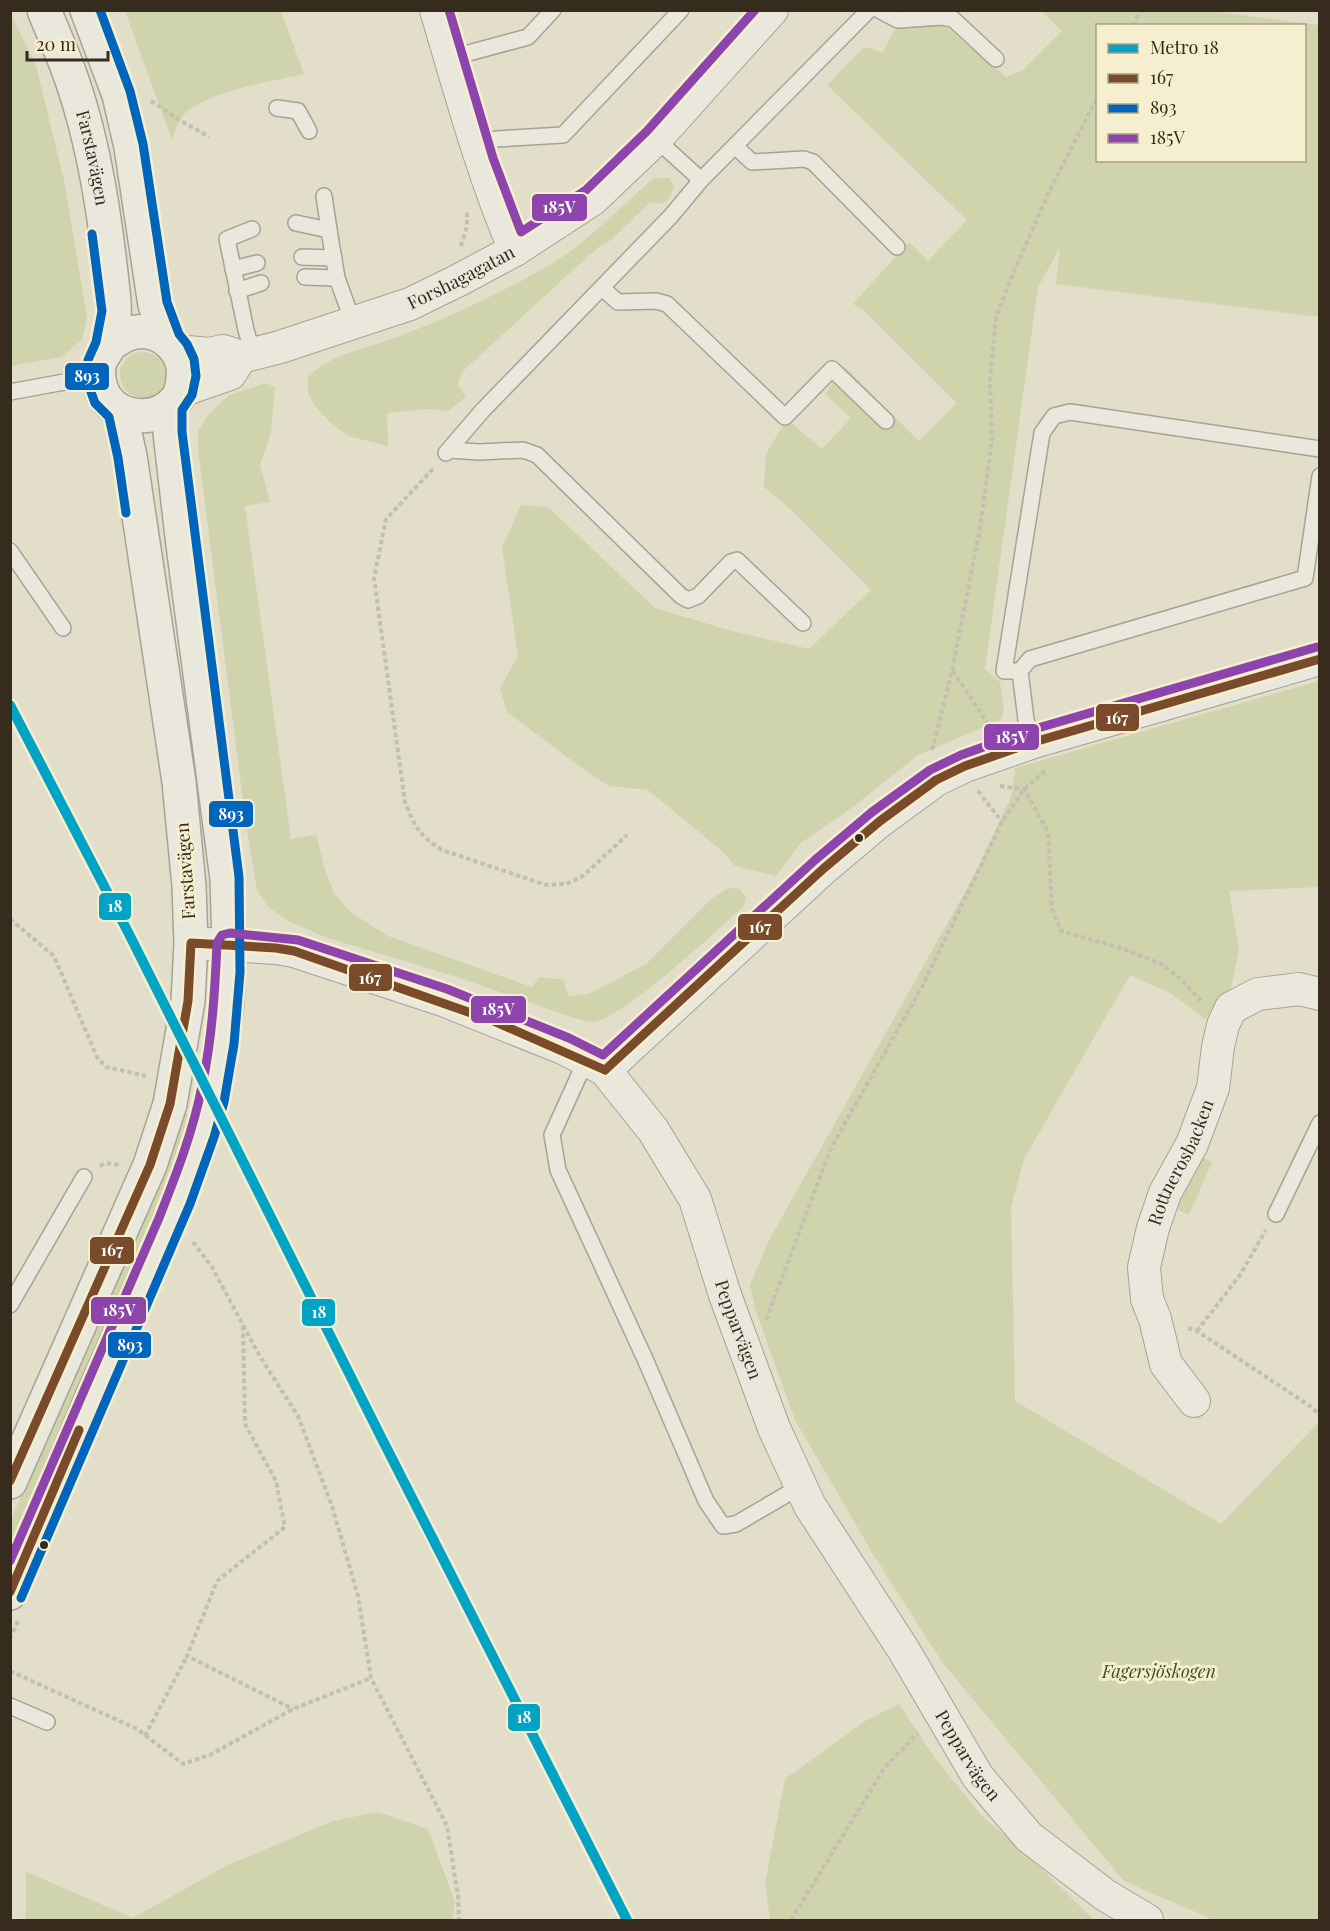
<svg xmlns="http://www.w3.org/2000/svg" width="1330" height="1931" viewBox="0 0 1330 1931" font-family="'Playfair Display',serif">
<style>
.green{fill:#cfd4ac;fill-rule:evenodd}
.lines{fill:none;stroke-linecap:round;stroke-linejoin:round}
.service-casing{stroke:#a7a294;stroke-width:18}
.minor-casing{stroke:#a7a294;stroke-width:34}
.tertiary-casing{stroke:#a7a294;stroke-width:36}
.path{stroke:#c3bfb3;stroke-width:4;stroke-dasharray:4.5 3;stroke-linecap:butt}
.service{stroke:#eae8dc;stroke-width:15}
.minor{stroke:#eae8dc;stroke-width:32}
.tertiary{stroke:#eae8dc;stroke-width:33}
.bus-1-casing{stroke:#f5eecf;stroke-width:14}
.bus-2-casing{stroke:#f5eecf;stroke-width:14}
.bus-3-casing{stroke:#f5eecf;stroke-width:14}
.bus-1{stroke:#7a4b2a;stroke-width:9}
.bus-2{stroke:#0065bd;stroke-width:9}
.bus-3{stroke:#8e44ad;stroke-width:9}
.metro-1-casing{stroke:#f5eecf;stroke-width:15}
.metro-1{stroke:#03a3c5;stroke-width:10}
.bus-dot{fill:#362b1c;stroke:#f5eecf;stroke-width:2}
.labels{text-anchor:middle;stroke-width:6;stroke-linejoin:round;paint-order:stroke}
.street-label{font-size:18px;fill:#362b1c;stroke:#f5eecf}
.park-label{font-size:18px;font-style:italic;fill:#425223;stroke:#f5eecf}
.line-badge{stroke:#f5eecf;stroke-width:2}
.badge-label{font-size:16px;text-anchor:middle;font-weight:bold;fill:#fff}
</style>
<rect width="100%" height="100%" fill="#e2deca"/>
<g class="green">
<path d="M 1202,10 L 1319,25 L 1319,317 L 1056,284 L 1060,248 L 1038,287 L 985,669 L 1000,682 L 1004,709 L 1001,720 L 918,755 L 853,807 L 801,843 L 776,876 L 735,866 L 723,852 L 648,790 L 609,786 L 583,769 L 507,712 L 500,688 L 518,656 L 502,548 L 521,505 L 548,507 L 655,608 L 732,631 L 809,649 L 871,590 L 789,508 L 764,487 L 766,454 L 787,419 L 822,449 L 851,418 L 825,394 L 845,367 L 919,441 L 957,403 L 862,309 L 853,304 L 909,242 L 928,261 L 967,220 L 827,85 L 864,47 L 883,52 L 896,27 L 943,24 L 1006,77 L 1023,70 L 1062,31 L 1041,11 ZM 1098,26 L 1304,26 L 1304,160 L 1098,160 Z"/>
<path d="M 125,11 L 281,11 L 304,74 C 273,81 199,92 181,118 C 177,123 175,133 172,140 Z"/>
<path d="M 10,12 L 36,66 L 64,180 L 87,318 L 82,339 L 62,357 L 11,366 Z"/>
<path d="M 654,178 L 669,178 L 674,187 L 670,197 L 663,204 L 650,202 L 611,240 L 600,246 L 586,258 L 462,372 L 458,385 L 466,397 L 448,411 L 427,409 L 387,413 L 388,446 L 348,436 L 330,422 L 314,405 L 308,392 L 308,377 C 330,355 358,351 386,341 C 416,330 446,318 475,304 C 509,287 544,271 575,248 C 602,226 628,201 654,178 Z"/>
<circle cx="143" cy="375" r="23"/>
<path d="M 266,383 L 275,387 L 271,433 L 260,465 L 270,502 L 245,506 L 291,839 L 316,835 L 324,866 L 334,893 L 350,912 L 388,936 L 532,987 L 539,977 L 564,980 L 568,996 L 589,994 L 646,964 L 711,899 L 729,888 L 740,889 L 746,898 L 743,907 C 717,930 622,1020 592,1022 C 587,1022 580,1019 574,1018 L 460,978 L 328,938 L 288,921 L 268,907 L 257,890 L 246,824 L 198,449 L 198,431 L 209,414 L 229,395 Z"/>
<path d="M 1319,681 L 1319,887 L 1229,891 L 1239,951 L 1230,993 L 1205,1019 L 1170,993 L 1130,975 L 1024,1159 L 1011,1207 L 1015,1401 L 1221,1524 L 1319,1422 L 1319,1920 L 1214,1920 L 1124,1881 L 942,1662 L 873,1554 L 795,1420 L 755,1309 L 750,1285 L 768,1242 L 973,878 L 1012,794 L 1015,768 Z"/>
<path d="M 184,1110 L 192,1121 L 11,1559 L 11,1520 Z"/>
<path d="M 1191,1152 L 1212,1162 L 1189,1215 L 1167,1205 Z"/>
<path d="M 899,1704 L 935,1758 L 981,1815 L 1035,1862 L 1094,1920 L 770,1920 L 765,1883 L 785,1779 L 865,1721 Z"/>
<path d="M 378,1812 L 428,1829 L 455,1902 L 452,1920 L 26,1920 L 26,1872 L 133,1918 L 228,1865 L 333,1821 Z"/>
</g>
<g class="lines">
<g class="service-casing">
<g id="service">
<path d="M 879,10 L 898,20 L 942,17 L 953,19 L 996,59"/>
<path d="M 450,58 L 528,37 L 553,10"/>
<path d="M 277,108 L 298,111 L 309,131"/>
<path d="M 656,139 L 701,180"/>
<path d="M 477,146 L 496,139 L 563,135 L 681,10"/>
<path d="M 735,146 L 752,162 L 804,159 L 813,162 L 897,247"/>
<path d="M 324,196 L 329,230"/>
<path d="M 296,223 L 329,230 L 337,278 L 353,322"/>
<path d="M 252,229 L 227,239 L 246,330 L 253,354"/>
<path d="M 302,257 L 334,258"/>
<path d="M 233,269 L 257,263"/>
<path d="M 305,277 L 337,278"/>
<path d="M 602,288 L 618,302 L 656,301 L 667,304 L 785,417 L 832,369 L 886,421"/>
<path d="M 237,291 L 261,283"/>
<path d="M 10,392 L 75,380 L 99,379"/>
<path d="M 449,450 L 479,452 L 523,450 L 537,455 L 681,596 L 688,600 L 698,596 L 731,562 L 737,560 L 803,623"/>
<path d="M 446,453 L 483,410 L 671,216 L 701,180 L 869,10"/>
<path d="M 10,551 L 63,628"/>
<path d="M 1020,671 L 1004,671 L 1042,433 L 1054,416 L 1070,412 L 1320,449"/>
<path d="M 1034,742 L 1026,720 L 1020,671 L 1030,659 L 1305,578 L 1320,476"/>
<path d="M 586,1060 L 552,1135 L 558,1170 L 645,1359 L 706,1501 L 723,1526 L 736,1524 L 801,1486"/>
<path d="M 1276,1214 L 1320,1123"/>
<path d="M 10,1305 L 84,1177"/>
<path d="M 10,1706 L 47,1722"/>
</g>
</g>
<g class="minor-casing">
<g id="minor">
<path d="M 436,10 C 460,91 482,173 515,250"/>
<path id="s1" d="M 177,351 L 209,354 L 223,351 L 241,357 L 280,347 L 410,304 L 459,280 L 515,250 L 593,199 L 656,139 L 772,10"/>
<path d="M 181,391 L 230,374 L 241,357"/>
<path id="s2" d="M 191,943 L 276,948 L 294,951 L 443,1000 L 565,1049 L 605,1070 L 653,1130 L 695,1199 L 725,1295 L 774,1428 L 810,1506 L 903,1649 L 978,1777 L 1029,1837 L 1105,1895 L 1147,1920"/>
<path d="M 605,1070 L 823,869 L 880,821 L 936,780 L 965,766 L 1034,742 L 1320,659"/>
<path id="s3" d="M 1194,1401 L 1166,1364 L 1155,1319 L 1147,1299 L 1144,1267 L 1153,1228 L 1165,1193 L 1192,1144 L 1213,1088 L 1218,1047 L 1223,1025 L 1231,1008 L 1258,994 L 1299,989 L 1320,994"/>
</g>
</g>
<g class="tertiary-casing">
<g id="tertiary">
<path id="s4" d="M 44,10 C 52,30 61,50 68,69 C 95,142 106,223 114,301 C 115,315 113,332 109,346 C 107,351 102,356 100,362 C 97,372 99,387 105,397 C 121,421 158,422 176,400 C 181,394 182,387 183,379 C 187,353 163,328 136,332 C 125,333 117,340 108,346"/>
<path d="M 87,10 L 119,95 L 131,147 L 155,305 L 168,340"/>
<path d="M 10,1482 L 150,1165 L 170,1104 L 188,1001 L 191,943 L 189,886 L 179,782 L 130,456 L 120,411"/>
<path d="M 10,1593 L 93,1395 L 167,1228 L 196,1154 L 209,1111 L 219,1064 L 227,1003 L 229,945 L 227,879 L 183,545 L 170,433 L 170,406"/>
</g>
</g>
<g class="path">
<path d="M 1319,10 L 1320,11"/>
<path d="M 1133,26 L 1140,10"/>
<path d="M 151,101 L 178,119 L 209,137"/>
<path d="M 461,246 L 467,226 L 467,212"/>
<path d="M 433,469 L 386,519 L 374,579 L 405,802 C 414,826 420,836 442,850 L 546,885 L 566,884 L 583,876 L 627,835"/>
<path d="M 953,671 L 990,727"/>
<path d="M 932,750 L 952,671 L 980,528 L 992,441 L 990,380 L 996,317 L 1016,266 L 1050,190 L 1098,96"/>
<path d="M 1000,786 L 1024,789 L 1048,832 L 1052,909 L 1061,931 L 1124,949 L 1161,964 L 1181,979 L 1203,1003"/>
<path d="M 978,791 L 1002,822"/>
<path d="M 10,919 L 54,956 L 97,1057 L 106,1067 L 146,1076"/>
<path d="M 100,1166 L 105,1163 L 119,1165"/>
<path d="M 193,1242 L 212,1267 L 259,1355 L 298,1416 L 332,1506 L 358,1596 L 371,1678 L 447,1826 L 458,1896 L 459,1920"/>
<path d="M 766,1320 L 831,1148 L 923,985 L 1002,822 L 1024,789 L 1045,771"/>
<path d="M 243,1326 L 245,1424 L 276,1481 L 285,1527 L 217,1581 L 187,1656 L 293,1709"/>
<path d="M 1188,1328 L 1197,1331 L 1310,1406 L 1320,1415"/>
<path d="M 1197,1331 L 1240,1275 L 1266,1230"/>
<path d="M 10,1639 L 18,1621"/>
<path d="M 10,1671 L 137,1729 L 183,1764 L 210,1755 L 293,1709 L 371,1678"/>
<path d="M 145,1736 L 187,1656"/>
<path d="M 791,1920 L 885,1767 L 918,1733"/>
</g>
<use href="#service" class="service"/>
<use href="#minor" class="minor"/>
<use href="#tertiary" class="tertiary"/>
<g class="bus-1-casing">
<g id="bus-1">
<path d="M 605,1070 L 823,869 L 880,821 L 936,780 L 965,766 L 1034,742 L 1320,659"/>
<path d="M 10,1481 L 150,1165 L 170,1104 L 188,1001 L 191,943 L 276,948 L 294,951 L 491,1020 L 605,1070"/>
<path d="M 10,1592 L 79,1430"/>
</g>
</g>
<g class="bus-2-casing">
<g id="bus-2">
<path d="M 92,234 L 102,311 L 96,342 L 88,360 L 87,381 L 95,403 L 109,417 L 118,458 L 126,513"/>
<path d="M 21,1598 L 190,1204 L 214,1137 L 224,1102 L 234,1044 L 240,972 L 239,877 L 182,432 L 182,410 L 192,395 L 196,376 L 194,359 L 187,344 L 179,334 L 167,302 L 143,144 L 130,91 L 100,10"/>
</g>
</g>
<g class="bus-3-casing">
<g id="bus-3">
<path d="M 449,10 L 493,158 L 521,232 L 586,190 L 647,131 L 755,10"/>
<path d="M 10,1561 L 159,1218 C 176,1175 193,1132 202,1086 C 212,1039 215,991 217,943 L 222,935 L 230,933 L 298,940 L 447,989 L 569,1038 L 603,1055 L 815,860 L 872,812 L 930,770 L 961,755 L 1031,730 L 1317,647"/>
</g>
</g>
<use href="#bus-1" class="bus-1"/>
<use href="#bus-2" class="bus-2"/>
<use href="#bus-3" class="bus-3"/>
<g class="metro-1-casing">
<path id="metro-1" d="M 10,705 L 129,934 L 381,1437 L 627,1920"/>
</g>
<use href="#metro-1" class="metro-1"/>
</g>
<g class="bus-dot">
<circle cx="859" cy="838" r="5"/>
<circle cx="44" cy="1545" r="5"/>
</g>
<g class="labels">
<g class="street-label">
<text dy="6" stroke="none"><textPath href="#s4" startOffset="156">Farstavägen</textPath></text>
<text dy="6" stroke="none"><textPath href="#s1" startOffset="300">Forshagagatan</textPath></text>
<text transform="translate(186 871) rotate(-94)" y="6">Farstavägen</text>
<text dy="6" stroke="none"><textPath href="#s3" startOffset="258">Rottnerosbacken</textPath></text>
<text dy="6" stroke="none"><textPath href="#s2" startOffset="732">Pepparvägen</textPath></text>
<text dy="6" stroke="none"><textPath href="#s2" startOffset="1218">Pepparvägen</textPath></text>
</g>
<g class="park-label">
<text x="1159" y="1678">Fagersjöskogen</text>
</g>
</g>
<g class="line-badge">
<rect x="531" y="193" width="57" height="29" rx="6" fill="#8e44ad"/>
<rect x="64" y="362" width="46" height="29" rx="6" fill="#0065bd"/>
<rect x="1095" y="703" width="45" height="29" rx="6" fill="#7a4b2a"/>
<rect x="983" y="723" width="57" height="28" rx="6" fill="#8e44ad"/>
<rect x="208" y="800" width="46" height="28" rx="6" fill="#0065bd"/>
<rect x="98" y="892" width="34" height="29" rx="6" fill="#03a3c5"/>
<rect x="737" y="913" width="46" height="28" rx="6" fill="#7a4b2a"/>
<rect x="348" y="963" width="45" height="29" rx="6" fill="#7a4b2a"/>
<rect x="470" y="995" width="57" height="29" rx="6" fill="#8e44ad"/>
<rect x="89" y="1236" width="46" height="29" rx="6" fill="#7a4b2a"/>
<rect x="90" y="1296" width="57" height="29" rx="6" fill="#8e44ad"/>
<rect x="301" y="1298" width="35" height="29" rx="6" fill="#03a3c5"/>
<rect x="107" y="1331" width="45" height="28" rx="6" fill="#0065bd"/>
<rect x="507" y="1703" width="34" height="29" rx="6" fill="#03a3c5"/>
</g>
<g class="badge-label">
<text x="559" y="213">185V</text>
<text x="87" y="382">893</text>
<text x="1117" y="724">167</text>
<text x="1012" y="743">185V</text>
<text x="231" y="820">893</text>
<text x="115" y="912">18</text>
<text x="760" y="933">167</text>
<text x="370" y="984">167</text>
<text x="498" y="1015">185V</text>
<text x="112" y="1256">167</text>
<text x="119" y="1316">185V</text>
<text x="319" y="1318">18</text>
<text x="130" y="1351">893</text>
<text x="524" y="1723">18</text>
</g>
<rect width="1330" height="1931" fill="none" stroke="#362b1c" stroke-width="24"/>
<rect x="1096" y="24" width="210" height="138" fill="#f5eecf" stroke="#a9a087" stroke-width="1.5"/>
<rect x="1108" y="44" width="30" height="9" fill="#03a3c5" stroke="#a9a087" stroke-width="1.5"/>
<text x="1150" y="54" font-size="18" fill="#362b1c">Metro 18</text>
<rect x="1108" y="74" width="30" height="9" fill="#7a4b2a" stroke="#a9a087" stroke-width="1.5"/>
<text x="1150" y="84" font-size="18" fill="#362b1c">167</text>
<rect x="1108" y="104" width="30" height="9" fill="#0065bd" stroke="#a9a087" stroke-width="1.5"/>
<text x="1150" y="114" font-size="18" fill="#362b1c">893</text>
<rect x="1108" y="134" width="30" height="9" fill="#8e44ad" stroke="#a9a087" stroke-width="1.5"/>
<text x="1150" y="144" font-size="18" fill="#362b1c">185V</text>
<path d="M27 51v9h81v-9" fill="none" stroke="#362b1c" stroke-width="3"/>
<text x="36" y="51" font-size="18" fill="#362b1c" stroke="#f5eecf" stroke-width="4.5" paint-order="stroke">20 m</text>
</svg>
